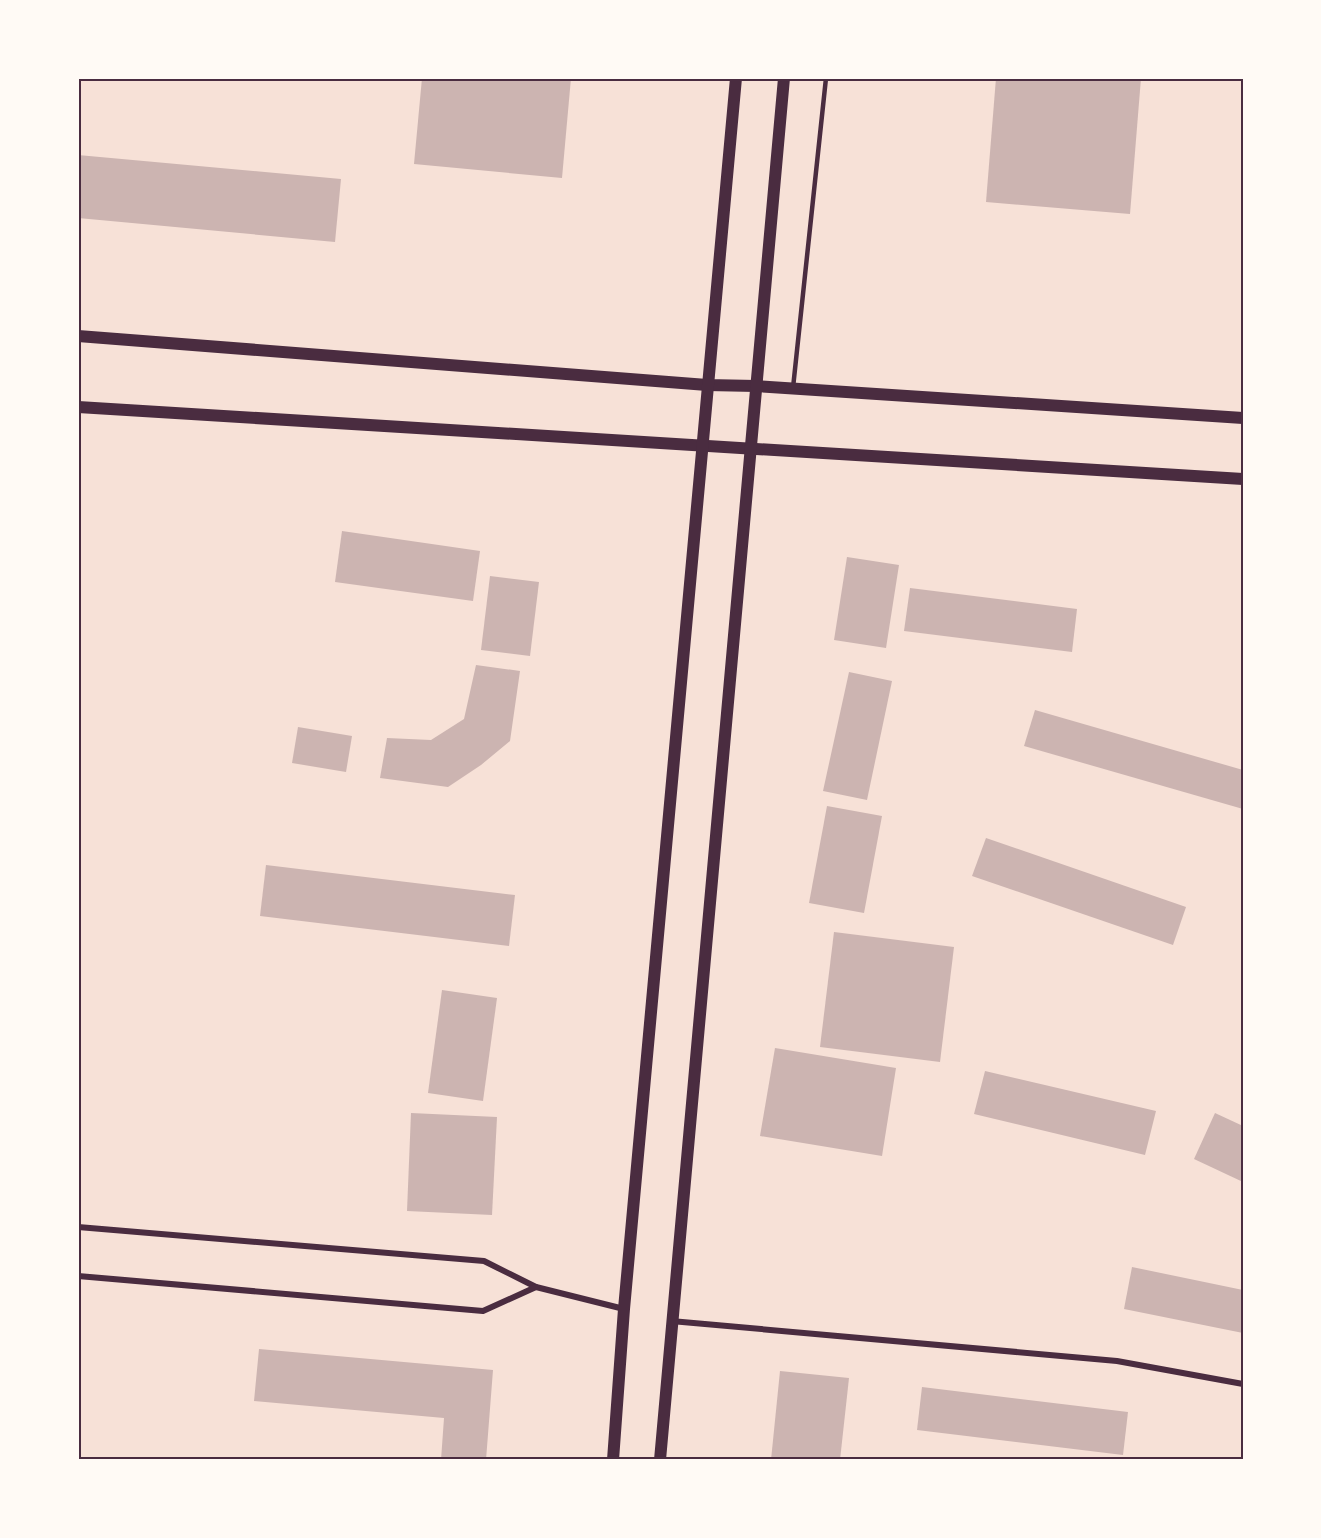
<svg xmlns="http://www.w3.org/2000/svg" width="1321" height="1538" viewBox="0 0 1321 1538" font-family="'Space Grotesk',sans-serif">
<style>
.building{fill:#ccb4b1}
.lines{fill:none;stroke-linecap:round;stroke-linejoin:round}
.service{stroke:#4a2c40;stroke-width:4.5}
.minor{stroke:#4a2c40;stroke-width:6}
.secondary{stroke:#4a2c40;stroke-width:12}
.neatline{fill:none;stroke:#4a2c40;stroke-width:2}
</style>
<rect width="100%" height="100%" fill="#f7e1d7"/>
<g class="building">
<path d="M 422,78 L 571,78 L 562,178 L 414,164 Z"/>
<path d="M 996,78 L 1141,78 L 1130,214 L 986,202 Z"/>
<path d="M 78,155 L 341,179 L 335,242 L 78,218 Z"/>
<path d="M 342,531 L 480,551 L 473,601 L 335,582 Z"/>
<path d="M 847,557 L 899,565 L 886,648 L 834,640 Z"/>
<path d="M 490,576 L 539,582 L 530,656 L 481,650 Z"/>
<path d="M 910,588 L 1077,609 L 1072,652 L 904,631 Z"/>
<path d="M 476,665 L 520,671 L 510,741 L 481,765 L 448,787 L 380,778 L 387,738 L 431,740 L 464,719 Z"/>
<path d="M 849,672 L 892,681 L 867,800 L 823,791 Z"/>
<path d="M 1035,710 L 1243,770 L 1243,809 L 1024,746 Z"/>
<path d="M 298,727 L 352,736 L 346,772 L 292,763 Z"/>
<path d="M 827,806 L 882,816 L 864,913 L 809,903 Z"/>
<path d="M 986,838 L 1186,907 L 1173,945 L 972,876 Z"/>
<path d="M 266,865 L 515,895 L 509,946 L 260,916 Z"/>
<path d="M 834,932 L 954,947 L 940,1062 L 820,1047 Z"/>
<path d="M 442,990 L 497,998 L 483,1101 L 428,1093 Z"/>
<path d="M 775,1048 L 896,1068 L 882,1156 L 760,1136 Z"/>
<path d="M 985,1071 L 1156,1111 L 1145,1155 L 974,1114 Z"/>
<path d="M 411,1113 L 497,1117 L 492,1215 L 407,1211 Z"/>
<path d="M 1215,1113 L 1243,1126 L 1243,1182 L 1194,1159 Z"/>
<path d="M 1132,1267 L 1243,1290 L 1243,1333 L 1124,1309 Z"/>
<path d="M 259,1349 L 493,1370 L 486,1460 L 441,1460 L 444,1418 L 254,1401 Z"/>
<path d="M 780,1371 L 849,1378 L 840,1460 L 771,1460 Z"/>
<path d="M 922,1387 L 1128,1412 L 1123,1455 L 917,1430 Z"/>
</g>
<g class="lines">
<path class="service" d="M 793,388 L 826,78"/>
<g class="minor">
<path d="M 78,1227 L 484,1261 L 536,1287 L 624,1309"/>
<path d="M 78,1276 L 483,1311 L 536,1287"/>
<path d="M 671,1321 L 1117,1361 L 1243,1384"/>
</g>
<g class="secondary">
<path d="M 78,336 L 707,385 L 756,386 L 1243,418"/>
<path d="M 78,407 L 1243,479"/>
<path d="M 613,1460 L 624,1309 L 736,78"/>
<path d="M 660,1460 L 784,78"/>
</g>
</g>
<rect width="1321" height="1538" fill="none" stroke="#fffaf5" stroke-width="159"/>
<rect x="80" y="80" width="1162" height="1378" class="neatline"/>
</svg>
